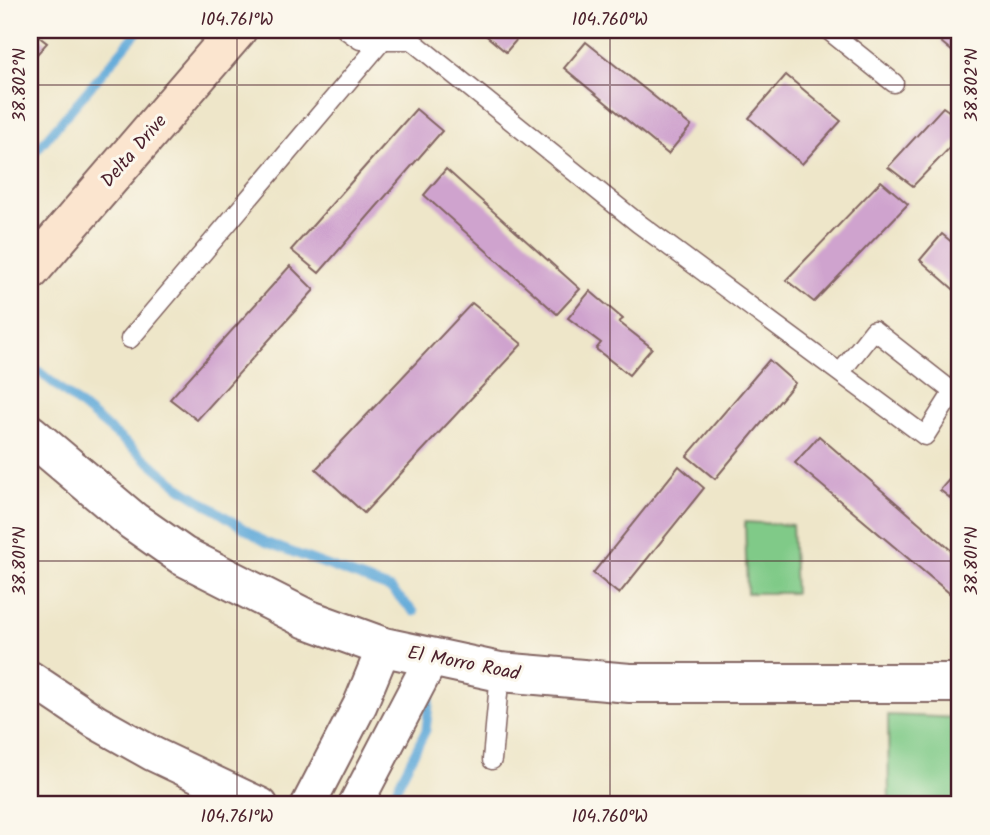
<svg xmlns="http://www.w3.org/2000/svg" width="990" height="835" viewBox="0 0 990 835" font-family="Kalam,sans-serif">
<style>
.green{fill:#80ca88;stroke:#65745a;stroke-width:2}
.lines{fill:none;stroke-linecap:round;stroke-linejoin:round}
.stream{stroke:#62aad9;stroke-width:9}
.building{fill:#cfa3ce}
.service-casing{stroke:#836562;stroke-width:21}
.minor-casing{stroke:#836562;stroke-width:37}
.tertiary-casing{stroke:#836562;stroke-width:42}
.secondary-casing{stroke:#836562;stroke-width:42}
.service{stroke:#fff;stroke-width:18}
.minor{stroke:#fff;stroke-width:33}
.tertiary{stroke:#fff;stroke-width:38}
.secondary{stroke:#fbe5cf;stroke-width:38}
.ticks{fill:none;stroke:#4a1f2b;stroke-width:2;stroke-opacity:0.45}
.labels{text-anchor:middle;stroke-width:6;stroke-linejoin:round;paint-order:stroke}
.street-label{font-size:19px;fill:#4a1f2b;stroke:#fbf7ec}
.neatline{fill:none;stroke:#4a1f2b;stroke-width:2.5}
.ticks-label{font-size:18px;text-anchor:middle;fill:#4a1f2b}
</style>
<rect width="100%" height="100%" fill="#fbf7ec"/>
<filter id="ink" filterUnits="userSpaceOnUse"><feTurbulence type="fractalNoise" baseFrequency=".0143" numOctaves="2"/><feDisplacementMap in="SourceGraphic" scale="14" xChannelSelector="R" yChannelSelector="G"/><feConvolveMatrix kernelMatrix="1 2 1 2 8 2 1 2 1" color-interpolation-filters="sRGB"/></filter>
<filter id="wash" filterUnits="userSpaceOnUse"><feTurbulence type="fractalNoise" baseFrequency=".00686" numOctaves="4" result="noise"/><feDisplacementMap in="SourceGraphic" scale="28" xChannelSelector="R" yChannelSelector="G"/><feGaussianBlur stdDeviation="1.57" result="paint"/><feColorMatrix in="noise" values="0 0 0 0 0 0 0 0 0 0 0 0 0 0 0 0 0 1.4 0 .05"/><feComposite in="paint" operator="in"/></filter>
<g filter="url(#wash)">
<rect width="100%" height="100%" fill="#eee6c9"/>
<g class="green">
<path d="M 745,522 L 792,525 L 795,593 L 747,593 Z"/>
<path d="M 888,715 L 960,718 L 960,805 L 889,805 Z"/>
</g>
<g class="lines">
<g class="stream">
<path d="M 30,158 L 139,30"/>
<path d="M 30,364 L 181,488 L 265,542 L 391,589 L 414,612"/>
<path d="M 388,805 L 426,730 L 430,697"/>
</g>
</g>
<g id="blocks">
<g class="building">
<path d="M 30,30 L 47,43 L 30,62 Z"/>
<path d="M 485,30 L 525,30 L 506,52 L 483,33 Z"/>
<path d="M 952,30 L 960,30 L 960,58 L 941,42 Z"/>
<path d="M 586,42 L 691,126 L 668,154 L 564,68 Z"/>
<path d="M 786,75 L 841,121 L 802,164 L 749,118 Z"/>
<path d="M 943,107 L 960,119 L 960,137 L 913,186 L 888,167 Z"/>
<path d="M 416,109 L 442,131 L 319,273 L 291,250 Z"/>
<path d="M 446,169 L 580,289 L 557,314 L 424,195 Z"/>
<path d="M 881,181 L 908,204 L 814,302 L 786,280 Z"/>
<path d="M 942,234 L 960,249 L 960,295 L 920,260 Z"/>
<path d="M 290,266 L 314,290 L 197,420 L 170,399 Z"/>
<path d="M 590,291 L 623,319 L 619,322 L 652,348 L 629,375 L 596,349 L 601,343 L 568,318 Z"/>
<path d="M 472,303 L 522,344 L 364,513 L 316,469 Z"/>
<path d="M 769,360 L 795,383 L 715,479 L 687,456 Z"/>
<path d="M 819,436 L 960,558 L 960,602 L 795,463 Z"/>
<path d="M 679,466 L 704,488 L 619,594 L 593,573 Z"/>
<path d="M 960,467 L 960,506 L 940,490 Z"/>
</g>
</g>
</g>
<g filter="url(#ink)">
<use href="#blocks" fill-opacity="0" stroke="#836562" stroke-width="2"/>
<g class="lines">
<g class="service-casing">
<g id="service">
<path d="M 346,30 L 360,40 L 411,40 L 638,223 L 925,436 L 953,392 L 874,330 L 840,373"/>
<path d="M 828,30 L 894,83"/>
<path d="M 130,339 L 388,34"/>
<path d="M 492,760 L 500,672"/>
</g>
</g>
<g class="minor-casing">
<g id="minor">
<path d="M 30,678 L 96,722 L 153,754 L 261,805"/>
<path d="M 308,805 L 360,705 L 384,647"/>
<path d="M 355,805 L 432,658"/>
</g>
</g>
<g class="tertiary-casing">
<path id="tertiary" d="M 30,434 L 133,521 L 183,556 L 307,619 L 384,647 L 500,672 L 630,683 L 960,683"/>
</g>
<g class="secondary-casing">
<path id="secondary" d="M 30,271 L 237,30"/>
</g>
<use href="#service" class="service"/>
<use href="#minor" class="minor"/>
<use href="#tertiary" class="tertiary"/>
<use href="#secondary" class="secondary"/>
</g>
</g>
<path class="ticks" d="M 237,30 L 237,805M 610,30 L 610,805M 30,85 L 960,85M 30,561 L 960,561"/>
<g class="labels">
<g class="street-label">
<text transform="translate(133 150) rotate(-49)" y="7">Delta Drive</text>
<text transform="translate(464 662) rotate(11)" y="7">El Morro Road</text>
</g>
</g>
<rect width="990" height="835" fill="none" stroke="#fbf7ec" stroke-width="77"/>
<rect x="38" y="38" width="913" height="758" class="neatline"/>
<g class="ticks-label">
<text x="237" y="25">104.761°W</text>
<text x="610" y="25">104.760°W</text>
<text transform="translate(19 85) rotate(-90)" y="6">38.802°N</text>
<text transform="translate(971 85) rotate(-90)" y="6">38.802°N</text>
<text transform="translate(19 561) rotate(-90)" y="6">38.801°N</text>
<text transform="translate(971 561) rotate(-90)" y="6">38.801°N</text>
<text x="237" y="822">104.761°W</text>
<text x="610" y="822">104.760°W</text>
</g>
</svg>
